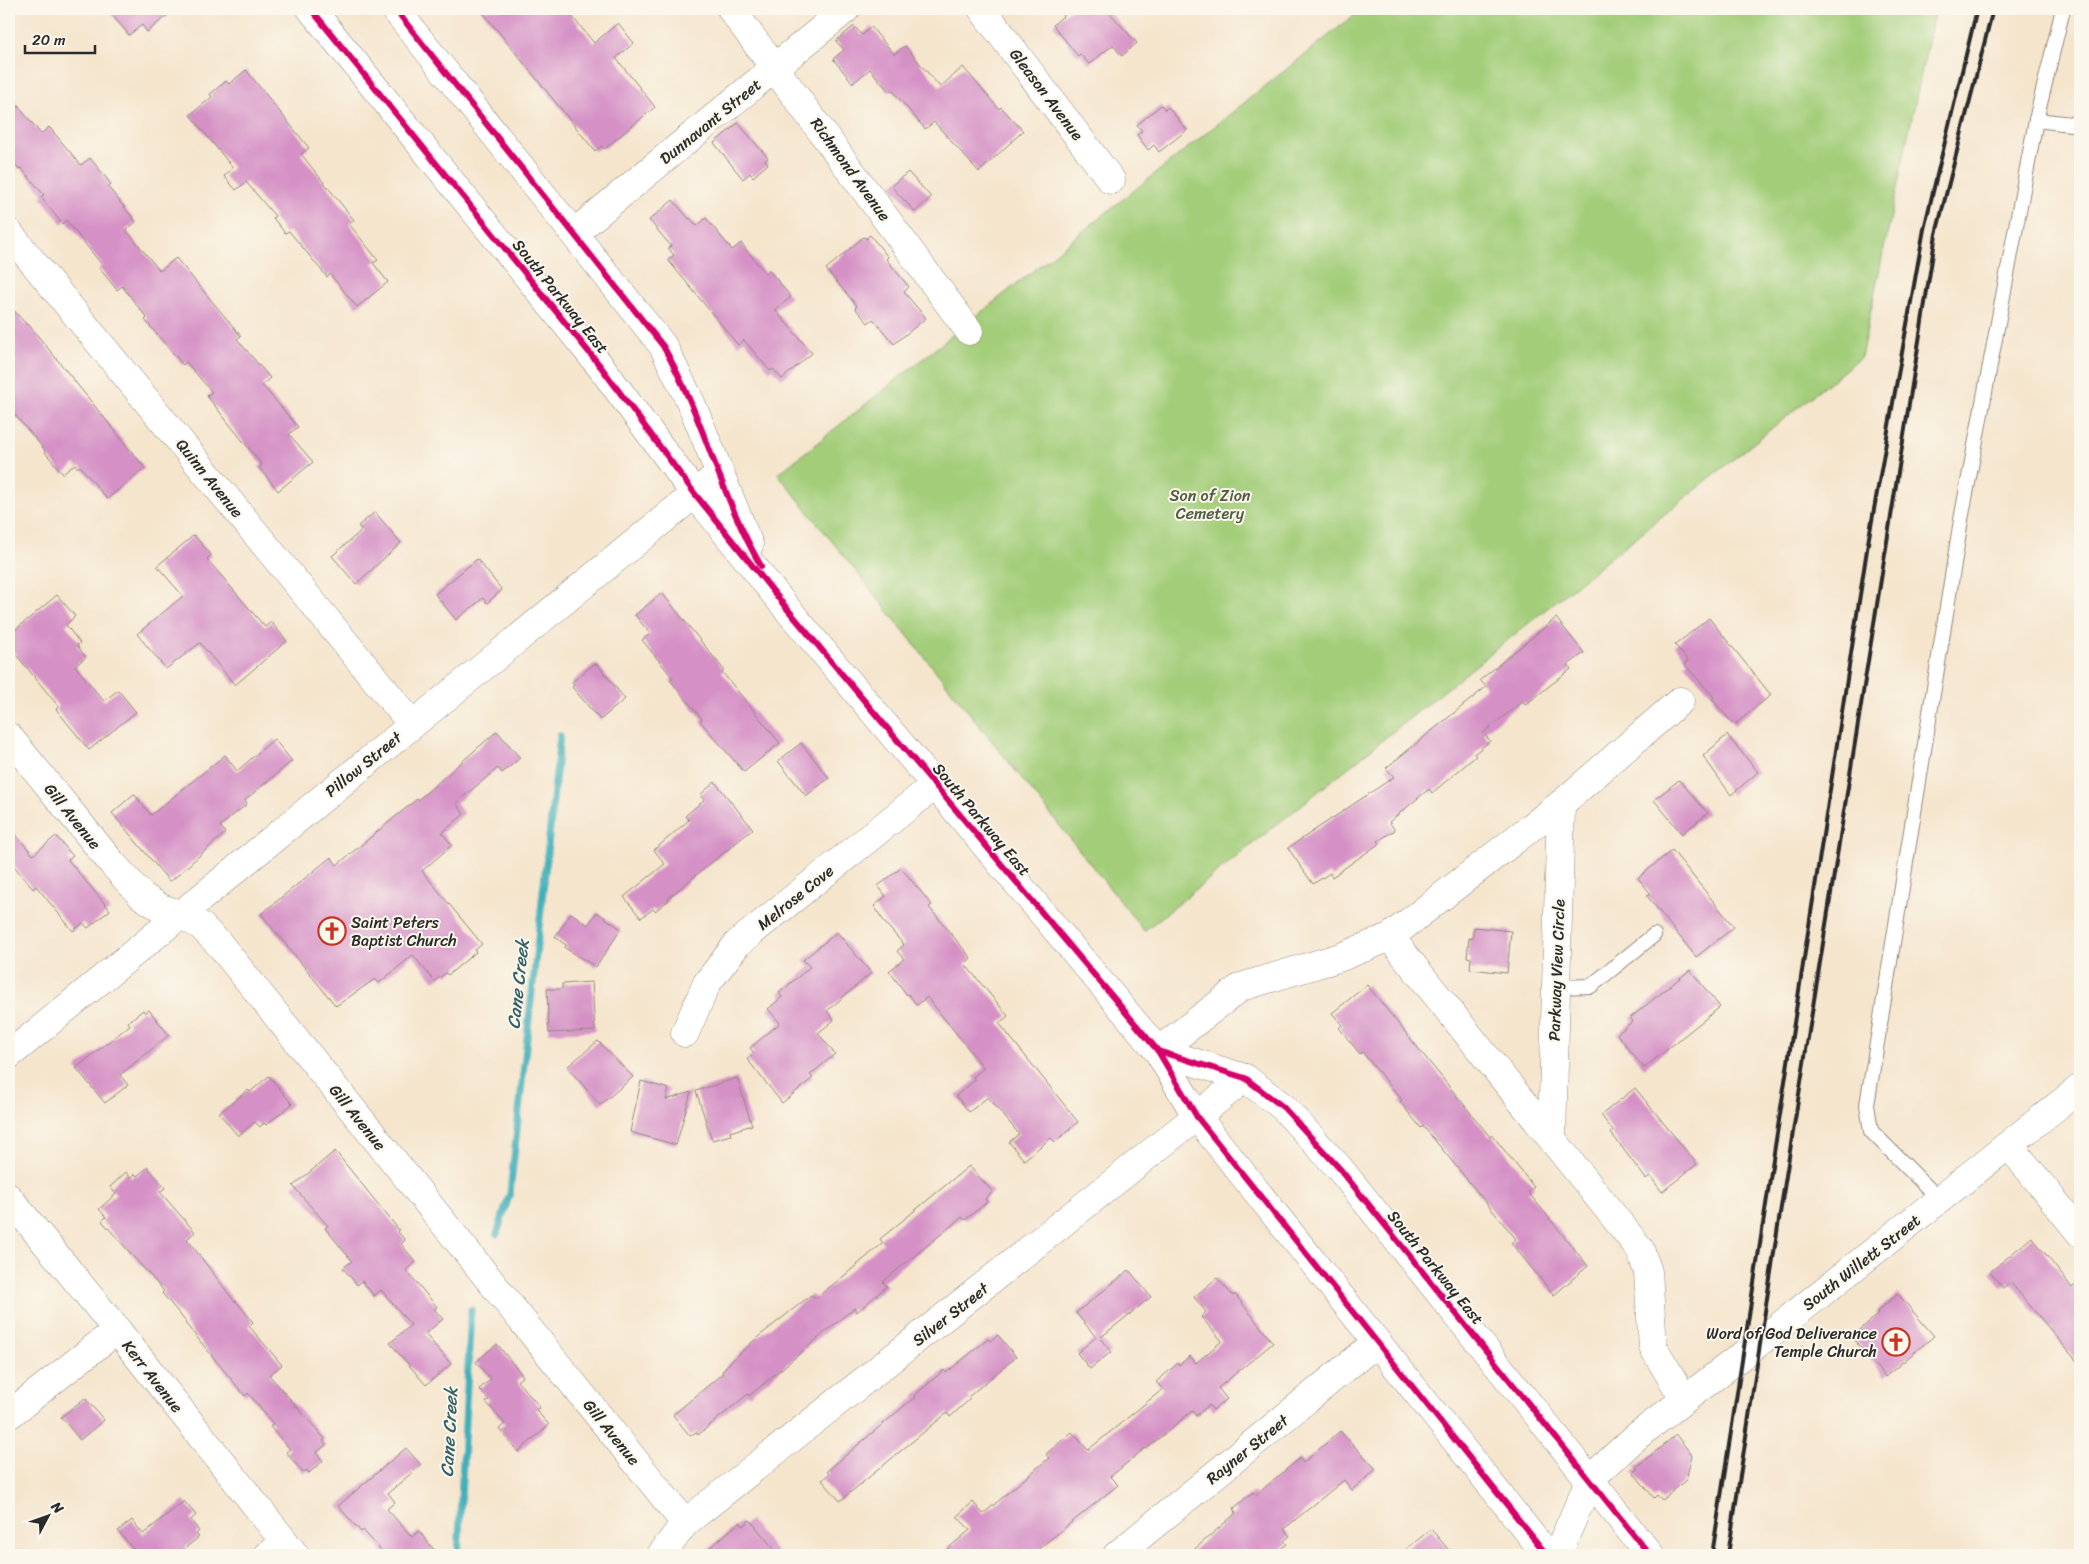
<svg xmlns="http://www.w3.org/2000/svg" width="2089" height="1564" viewBox="0 0 2089 1564" font-family="Sriracha,sans-serif">
<style>
.green{fill:#a3cd79;stroke:#677c52}
.lines{fill:none;stroke-linecap:round;stroke-linejoin:round}
.stream{stroke:#40b0ba;stroke-width:7}
.building{fill:#d591c6}
.lane-casing{stroke:#90887c;stroke-width:16}
.street-casing{stroke:#90887c;stroke-width:29}
.secondary-casing{stroke:#90887c;stroke-width:29}
.primary-casing{stroke:#90887c;stroke-width:29}
.lane{stroke:#fff;stroke-width:14}
.street{stroke:#fff;stroke-width:28}
.secondary{stroke:#fff;stroke-width:28}
.primary{stroke:#fff;stroke-width:28}
.rail{stroke:#2b2b2b;stroke-width:4}
.cycleway-casing{stroke:#fbf7ec;stroke-width:9}
.cycleway{stroke:#d6006c;stroke-width:6}
.labels{text-anchor:middle;stroke-width:4;stroke-linejoin:round;paint-order:stroke}
.street-label{font-size:16px;fill:#2b2b2b;stroke:#fbf7ec}
.park-label{font-size:16px;fill:#4f5c42;stroke:#fbf7ec}
.poi-label{font-size:16px;fill:#2b2b2b;stroke:#fbf7ec;text-anchor:start}
.water-label{font-size:18px;font-style:italic;fill:#336064;stroke:#fbf7ec}
</style>
<rect width="100%" height="100%" fill="#fbf7ec"/>
<filter id="ink" filterUnits="userSpaceOnUse"><feTurbulence type="fractalNoise" baseFrequency=".02" numOctaves="2"/><feDisplacementMap in="SourceGraphic" scale="10" xChannelSelector="R" yChannelSelector="G"/><feConvolveMatrix kernelMatrix="1 2 1 2 8 2 1 2 1" color-interpolation-filters="sRGB"/></filter>
<filter id="wash" filterUnits="userSpaceOnUse"><feTurbulence type="fractalNoise" baseFrequency=".0096" numOctaves="4" result="noise"/><feDisplacementMap in="SourceGraphic" scale="20" xChannelSelector="R" yChannelSelector="G"/><feGaussianBlur stdDeviation="1.12" result="paint"/><feColorMatrix in="noise" values="0 0 0 0 0 0 0 0 0 0 0 0 0 0 0 0 0 1.4 0 .05"/><feComposite in="paint" operator="in"/></filter>
<g filter="url(#wash)">
<rect width="100%" height="100%" fill="#f5e5cd"/>
<path class="green" d="M 1362,9 L 1935,9 L 1861,357 L 1144,931 L 778,474 Z"/>
<g class="lines">
<g class="stream">
<path d="M 497,1234 L 510,1193 L 560,736"/>
<path d="M 458,1555 L 471,1310"/>
</g>
</g>
<g id="blocks">
<g class="building">
<path d="M 107,9 L 175,9 L 147,32 L 142,25 L 129,35 Z"/>
<path d="M 480,9 L 566,9 L 594,43 L 618,23 L 634,43 L 616,58 L 655,107 L 604,149 L 602,146 L 595,151 Z"/>
<path d="M 1071,9 L 1106,9 L 1137,43 L 1122,56 L 1113,45 L 1089,64 L 1080,54 L 1078,56 L 1053,25 Z"/>
<path d="M 854,26 L 862,35 L 871,27 L 894,54 L 905,46 L 940,87 L 963,67 L 999,109 L 1001,107 L 1023,131 L 979,172 L 934,122 L 925,129 L 892,90 L 889,92 L 870,69 L 853,83 L 833,59 L 844,50 L 836,41 Z"/>
<path d="M 246,70 L 309,148 L 301,154 L 354,220 L 349,224 L 378,260 L 373,263 L 388,282 L 357,307 L 330,274 L 327,277 L 289,231 L 285,233 L 273,218 L 275,216 L 246,182 L 236,190 L 224,176 L 233,168 L 190,115 L 212,97 L 210,94 L 226,81 L 229,84 Z"/>
<path d="M 9,95 L 41,134 L 49,127 L 81,165 L 90,158 L 111,184 L 108,187 L 136,222 L 126,230 L 160,271 L 176,258 L 241,336 L 237,339 L 270,378 L 262,385 L 298,427 L 289,434 L 313,462 L 278,491 L 259,467 L 262,465 L 207,396 L 212,392 L 186,362 L 183,365 L 145,320 L 147,318 L 122,286 L 117,290 L 99,268 L 102,265 L 66,220 L 62,224 L 41,197 L 44,195 L 21,168 L 19,169 L 9,156 Z"/>
<path d="M 1161,105 L 1165,110 L 1168,107 L 1187,130 L 1159,152 L 1154,145 L 1148,150 L 1137,135 L 1142,131 L 1137,125 Z"/>
<path d="M 738,123 L 768,158 L 765,160 L 768,164 L 753,177 L 750,173 L 743,179 L 714,143 Z"/>
<path d="M 908,172 L 931,197 L 915,212 L 891,186 Z"/>
<path d="M 673,200 L 689,219 L 690,218 L 697,226 L 706,218 L 732,250 L 741,243 L 765,273 L 769,270 L 791,297 L 775,310 L 812,353 L 782,379 L 773,369 L 770,371 L 744,340 L 738,345 L 668,260 L 674,255 L 668,248 L 671,246 L 649,220 Z"/>
<path d="M 870,235 L 888,257 L 886,259 L 909,287 L 904,292 L 926,318 L 894,344 L 873,319 L 868,323 L 855,308 L 857,306 L 826,269 L 864,237 L 866,239 Z"/>
<path d="M 9,305 L 26,324 L 29,325 L 145,468 L 107,499 L 80,466 L 78,468 L 75,464 L 63,474 L 44,451 L 45,450 L 9,408 Z"/>
<path d="M 375,512 L 401,543 L 356,584 L 332,556 L 362,530 L 358,526 Z"/>
<path d="M 194,535 L 211,555 L 207,559 L 265,627 L 271,622 L 287,641 L 235,685 L 200,643 L 166,669 L 137,634 L 183,596 L 157,566 Z"/>
<path d="M 477,559 L 502,590 L 487,603 L 483,598 L 456,620 L 435,594 Z"/>
<path d="M 662,593 L 724,670 L 722,672 L 780,743 L 744,772 L 700,721 L 702,719 L 670,680 L 673,678 L 642,640 L 650,634 L 635,615 Z"/>
<path d="M 57,595 L 75,616 L 66,625 L 80,643 L 77,646 L 86,657 L 75,666 L 104,701 L 118,690 L 136,712 L 89,750 L 56,709 L 59,707 L 9,646 L 9,635 Z"/>
<path d="M 1556,618 L 1584,653 L 1568,665 L 1571,669 L 1525,705 L 1523,701 L 1483,733 L 1490,741 L 1474,754 L 1476,756 L 1432,793 L 1429,789 L 1389,822 L 1395,830 L 1378,841 L 1380,843 L 1332,877 L 1330,873 L 1313,884 L 1288,848 L 1394,777 L 1386,768 L 1486,687 L 1480,680 Z"/>
<path d="M 1709,618 L 1771,695 L 1734,725 L 1712,699 L 1714,697 L 1684,664 L 1688,661 L 1675,645 Z"/>
<path d="M 594,664 L 598,665 L 625,699 L 600,720 L 572,687 L 574,685 L 572,682 Z"/>
<path d="M 497,731 L 520,758 L 502,773 L 498,768 L 456,803 L 464,814 L 442,833 L 452,845 L 422,871 L 482,944 L 475,950 L 476,952 L 448,975 L 446,973 L 434,981 L 413,955 L 379,983 L 375,979 L 336,1006 L 261,914 L 331,857 L 337,865 L 417,799 L 418,800 Z"/>
<path d="M 1727,735 L 1758,772 L 1731,795 L 1703,756 Z"/>
<path d="M 274,739 L 292,761 L 245,800 L 247,804 L 220,826 L 225,833 L 171,881 L 169,881 L 112,813 L 134,794 L 151,815 L 225,755 L 237,771 Z"/>
<path d="M 801,743 L 829,778 L 806,796 L 778,761 Z"/>
<path d="M 1679,780 L 1708,813 L 1682,834 L 1654,800 Z"/>
<path d="M 715,782 L 753,829 L 668,898 L 669,900 L 655,911 L 653,909 L 641,918 L 624,897 L 665,864 L 654,850 L 689,820 L 685,816 L 704,800 L 700,795 Z"/>
<path d="M 9,827 L 33,855 L 56,836 L 73,856 L 68,860 L 110,910 L 88,928 L 83,923 L 73,931 L 36,886 L 33,889 L 9,860 Z"/>
<path d="M 1672,850 L 1734,927 L 1696,957 L 1647,896 L 1651,894 L 1638,878 Z"/>
<path d="M 901,868 L 932,905 L 929,907 L 971,958 L 965,964 L 1008,1016 L 999,1023 L 1078,1122 L 1055,1142 L 1051,1138 L 1024,1160 L 1009,1142 L 1019,1134 L 988,1097 L 969,1112 L 956,1096 L 975,1080 L 973,1077 L 984,1068 L 927,997 L 917,1005 L 908,994 L 907,995 L 889,971 L 904,959 L 897,951 L 904,945 L 885,923 L 874,906 L 886,896 L 878,886 Z"/>
<path d="M 597,912 L 621,929 L 596,967 L 565,948 L 566,945 L 555,937 L 571,913 L 588,925 Z"/>
<path d="M 1474,927 L 1511,931 L 1507,973 L 1470,969 L 1471,958 L 1467,957 L 1469,938 L 1472,939 Z"/>
<path d="M 837,932 L 871,973 L 827,1011 L 834,1020 L 818,1033 L 835,1054 L 810,1075 L 813,1078 L 782,1103 L 747,1059 L 754,1053 L 750,1048 L 780,1023 L 768,1009 L 782,997 L 779,993 L 810,967 L 803,960 Z"/>
<path d="M 1690,970 L 1720,1007 L 1644,1068 L 1617,1034 L 1633,1021 L 1630,1018 Z"/>
<path d="M 592,982 L 595,1031 L 549,1033 L 547,989 L 562,989 L 562,984 Z"/>
<path d="M 1367,985 L 1490,1137 L 1492,1135 L 1534,1187 L 1528,1192 L 1588,1266 L 1554,1295 L 1511,1243 L 1516,1239 L 1423,1126 L 1421,1128 L 1400,1102 L 1402,1100 L 1362,1052 L 1360,1054 L 1339,1028 L 1342,1025 L 1332,1013 Z"/>
<path d="M 143,1010 L 145,1013 L 149,1010 L 169,1035 L 120,1075 L 128,1085 L 105,1103 L 76,1068 L 130,1025 L 128,1022 Z"/>
<path d="M 598,1041 L 633,1077 L 600,1105 L 567,1067 Z"/>
<path d="M 269,1076 L 292,1104 L 266,1125 L 264,1123 L 260,1127 L 255,1122 L 238,1136 L 219,1113 L 248,1090 L 250,1092 Z"/>
<path d="M 737,1078 L 752,1125 L 730,1132 L 731,1135 L 712,1140 L 696,1091 Z"/>
<path d="M 641,1081 L 669,1089 L 666,1100 L 691,1092 L 676,1145 L 630,1132 Z"/>
<path d="M 1635,1088 L 1697,1164 L 1662,1192 L 1650,1176 L 1646,1179 L 1611,1133 L 1613,1131 L 1601,1115 Z"/>
<path d="M 335,1151 L 399,1230 L 398,1232 L 405,1240 L 401,1244 L 416,1262 L 406,1270 L 437,1307 L 434,1309 L 443,1319 L 425,1334 L 451,1364 L 426,1385 L 390,1343 L 411,1325 L 381,1290 L 374,1296 L 362,1281 L 357,1285 L 343,1268 L 352,1261 L 325,1228 L 328,1226 L 293,1186 Z"/>
<path d="M 969,1166 L 993,1192 L 985,1199 L 987,1202 L 965,1220 L 962,1217 L 885,1280 L 883,1282 L 887,1286 L 857,1312 L 854,1308 L 749,1396 L 748,1394 L 698,1435 L 696,1432 L 690,1436 L 673,1415 L 723,1373 L 722,1371 L 726,1368 L 725,1367 L 758,1337 L 811,1295 L 816,1298 L 845,1275 L 883,1243 L 880,1239 Z"/>
<path d="M 148,1167 L 165,1188 L 160,1192 L 195,1232 L 187,1239 L 235,1302 L 236,1301 L 253,1322 L 249,1326 L 282,1365 L 269,1375 L 325,1439 L 323,1441 L 326,1445 L 316,1453 L 323,1461 L 309,1473 L 307,1470 L 303,1473 L 286,1452 L 290,1449 L 270,1427 L 273,1424 L 248,1393 L 245,1396 L 185,1323 L 186,1322 L 162,1293 L 164,1291 L 102,1221 L 106,1217 L 99,1209 L 116,1194 L 110,1187 L 126,1172 L 131,1178 L 135,1174 L 137,1176 Z"/>
<path d="M 2032,1237 L 2072,1288 L 2080,1281 L 2080,1365 L 2010,1282 L 2003,1288 L 1990,1272 Z"/>
<path d="M 1129,1270 L 1151,1297 L 1100,1338 L 1111,1352 L 1090,1369 L 1077,1353 L 1096,1337 L 1076,1313 Z"/>
<path d="M 1217,1278 L 1233,1296 L 1235,1294 L 1273,1343 L 1218,1388 L 1227,1399 L 1213,1410 L 1209,1405 L 1196,1416 L 1192,1411 L 1146,1449 L 1145,1448 L 1110,1477 L 1118,1485 L 1031,1555 L 940,1555 L 970,1530 L 957,1516 L 973,1502 L 983,1514 L 1049,1458 L 1046,1454 L 1072,1432 L 1088,1450 L 1163,1389 L 1156,1382 L 1178,1363 L 1179,1365 L 1190,1356 L 1196,1363 L 1222,1341 L 1201,1317 L 1206,1312 L 1194,1297 Z"/>
<path d="M 1898,1294 L 1934,1336 L 1885,1377 L 1852,1337 L 1878,1314 L 1876,1312 Z"/>
<path d="M 998,1335 L 1016,1357 L 968,1397 L 970,1399 L 950,1417 L 947,1413 L 840,1501 L 822,1480 L 829,1474 L 827,1471 L 915,1397 L 914,1396 L 944,1370 L 946,1373 L 988,1339 L 990,1341 Z"/>
<path d="M 497,1344 L 523,1376 L 517,1381 L 540,1407 L 536,1410 L 549,1425 L 518,1452 L 499,1429 L 505,1424 L 486,1402 L 489,1400 L 479,1389 L 491,1379 L 476,1362 Z"/>
<path d="M 85,1398 L 104,1420 L 80,1440 L 61,1417 Z"/>
<path d="M 1340,1431 L 1376,1469 L 1352,1490 L 1344,1480 L 1284,1529 L 1290,1536 L 1284,1541 L 1287,1544 L 1273,1555 L 1188,1555 L 1236,1513 L 1234,1508 L 1253,1492 L 1256,1495 L 1300,1458 L 1303,1463 Z"/>
<path d="M 1676,1435 L 1692,1455 L 1686,1480 L 1662,1500 L 1657,1495 L 1654,1498 L 1633,1472 L 1638,1469 L 1636,1467 Z"/>
<path d="M 406,1448 L 421,1465 L 388,1493 L 395,1502 L 387,1509 L 412,1537 L 419,1531 L 438,1555 L 385,1555 L 363,1530 L 361,1532 L 338,1506 Z"/>
<path d="M 184,1501 L 196,1515 L 191,1520 L 199,1531 L 196,1534 L 199,1537 L 176,1555 L 138,1555 L 118,1531 L 132,1520 L 143,1534 Z"/>
<path d="M 750,1520 L 779,1555 L 701,1555 L 740,1522 L 743,1526 Z"/>
<path d="M 1431,1529 L 1453,1555 L 1399,1555 Z"/>
</g>
</g>
</g>
<g filter="url(#ink)">
<use href="#blocks" fill-opacity="0" stroke="#90887c" stroke-width="1"/>
<g class="lines">
<g class="lane-casing">
<g id="lane">
<path d="M 2036,120 L 2080,125"/>
<path d="M 1556,987 L 1591,986 L 1654,935"/>
<path d="M 1940,1200 L 1871,1131 L 1867,1105 L 1961,520 L 2036,120 L 2063,9"/>
</g>
</g>
<g class="street-casing">
<g id="street">
<path d="M 731,9 L 969,331"/>
<path d="M 982,9 L 1111,180"/>
<path d="M 9,233 L 412,724"/>
<path d="M 574,233 L 846,9"/>
<path d="M 1680,701 L 1561,804 L 1390,937 L 1640,1249 L 1648,1272 L 1653,1347 L 1684,1399"/>
<path d="M 9,737 L 111,862 L 142,896 L 161,908 L 180,914 L 201,926 L 220,945 L 685,1523"/>
<path d="M 685,1033 L 707,983 L 738,943 L 935,785"/>
<path d="M 1158,1051 L 1241,987 L 1341,957 L 1390,937"/>
<path d="M 9,1055 L 719,474"/>
<path d="M 1552,1137 L 1561,804"/>
<path d="M 2009,1145 L 2080,1233"/>
<path d="M 9,1415 L 117,1330"/>
<path d="M 268,1555 L 284,1542"/>
<path d="M 661,1555 L 685,1523 L 1245,1078"/>
<path d="M 1117,1555 L 1377,1342"/>
<path d="M 1557,1555 L 1590,1479 L 1637,1436 L 1761,1341 L 2080,1088"/>
</g>
</g>
<g class="secondary-casing">
<path id="secondary" d="M 9,1198 L 117,1330 L 295,1555"/>
</g>
<g class="primary-casing">
<g id="primary">
<path d="M 311,9 L 601,367 L 695,494 L 784,605 L 1158,1051 L 1197,1117 L 1547,1555"/>
<path d="M 395,9 L 663,346 L 692,405 L 749,545"/>
<path d="M 1158,1051 L 1245,1078 L 1283,1107 L 1340,1169 L 1650,1555"/>
</g>
</g>
<use href="#lane" class="lane"/>
<use href="#street" class="street"/>
<use href="#secondary" class="secondary"/>
<use href="#primary" class="primary"/>
<g class="rail">
<path d="M 1712,1555 L 1868,543 L 1924,229 L 1977,9"/>
<path d="M 1728,1555 L 1778,1226 L 1936,234 L 1993,9"/>
</g>
<g class="cycleway-casing">
<g id="cycleway">
<path d="M 311,9 L 601,367 L 695,494 L 784,605 L 1158,1051 L 1197,1117 L 1547,1555"/>
<path d="M 395,9 L 663,346 C 703,416 721,497 761,566"/>
<path d="M 1158,1051 L 1245,1078 L 1283,1107 L 1340,1169 L 1650,1555"/>
</g>
</g>
<use href="#cycleway" class="cycleway"/>
</g>
</g>
<defs>
<g id="church-ring" transform="scale(1.4375)"><circle r="9.5" fill="#fbf7ec" stroke="#c8321e" stroke-width="1.5"/><path d="M-1.2-6h2.4v3.5h3.3v2.4h-3.3V6h-2.4V-.1h-3.3v-2.4h3.3Z" fill="#c8321e"/></g>
</defs>
<g fill-rule="evenodd">
<use href="#church-ring" x="332" y="931"/>
<use href="#church-ring" x="1896" y="1342"/>
</g>
<g class="labels">
<g class="street-label">
<text transform="translate(1047 94) rotate(53)" y="6">Gleason Avenue</text>
<text transform="translate(710 121) rotate(-39)" y="6">Dunnavant Street</text>
<text transform="translate(851 169) rotate(54)" y="6">Richmond Avenue</text>
<text transform="translate(561 296) rotate(51)" y="6">South Parkway East</text>
<text transform="translate(210 478) rotate(51)" y="6">Quinn Avenue</text>
<text transform="translate(363 764) rotate(-39)" y="6">Pillow Street</text>
<text transform="translate(73 816) rotate(51)" y="6">Gill Avenue</text>
<text transform="translate(982 819) rotate(50)" y="6">South Parkway East</text>
<text transform="translate(795 897) rotate(-39)" y="6">Melrose Cove</text>
<text transform="translate(1556 970) rotate(-88)" y="6">Parkway View Circle</text>
<text transform="translate(358 1117) rotate(51)" y="6">Gill Avenue</text>
<text transform="translate(1861 1262) rotate(-38)" y="6">South Willett Street</text>
<text transform="translate(1436 1267) rotate(51)" y="6">South Parkway East</text>
<text transform="translate(950 1314) rotate(-38)" y="6">Silver Street</text>
<text transform="translate(153 1376) rotate(52)" y="6">Kerr Avenue</text>
<text transform="translate(612 1432) rotate(51)" y="6">Gill Avenue</text>
<text transform="translate(1247 1449) rotate(-39)" y="6">Rayner Street</text>
</g>
<g class="park-label">
<text x="1210" y="501">Son of Zion<tspan x="1210" dy="18">Cemetery</tspan></text>
</g>
<g class="poi-label">
<text x="351" y="928">Saint Peters<tspan x="351" dy="18">Baptist Church</tspan></text>
<text x="1877" y="1339" text-anchor="end">Word of God Deliverance<tspan x="1877" dy="18">Temple Church</tspan></text>
</g>
<g class="water-label">
<text transform="translate(518 984) rotate(-84)" y="6">Cane Creek</text>
<text transform="translate(449 1432) rotate(-87)" y="6">Cane Creek</text>
</g>
</g>
<rect width="2089" height="1564" fill="none" stroke="#fbf7ec" stroke-width="30"/>
<g transform="translate(48 1516) rotate(49)" stroke="#fbf7ec" stroke-width="4" paint-order="stroke">
<path d="M0-4L9 19L0 12L-9 19Z" fill="#2b2b2b"/>
<text y="-8" font-size="14" font-weight="bold" text-anchor="middle" fill="#2b2b2b">N</text>
</g>
<path d="M25 45v8h70v-8" fill="none" stroke="#2b2b2b" stroke-width="2.5"/>
<text x="32" y="45" font-size="15" fill="#2b2b2b" stroke="#fbf7ec" stroke-width="4" paint-order="stroke">20 m</text>
</svg>
